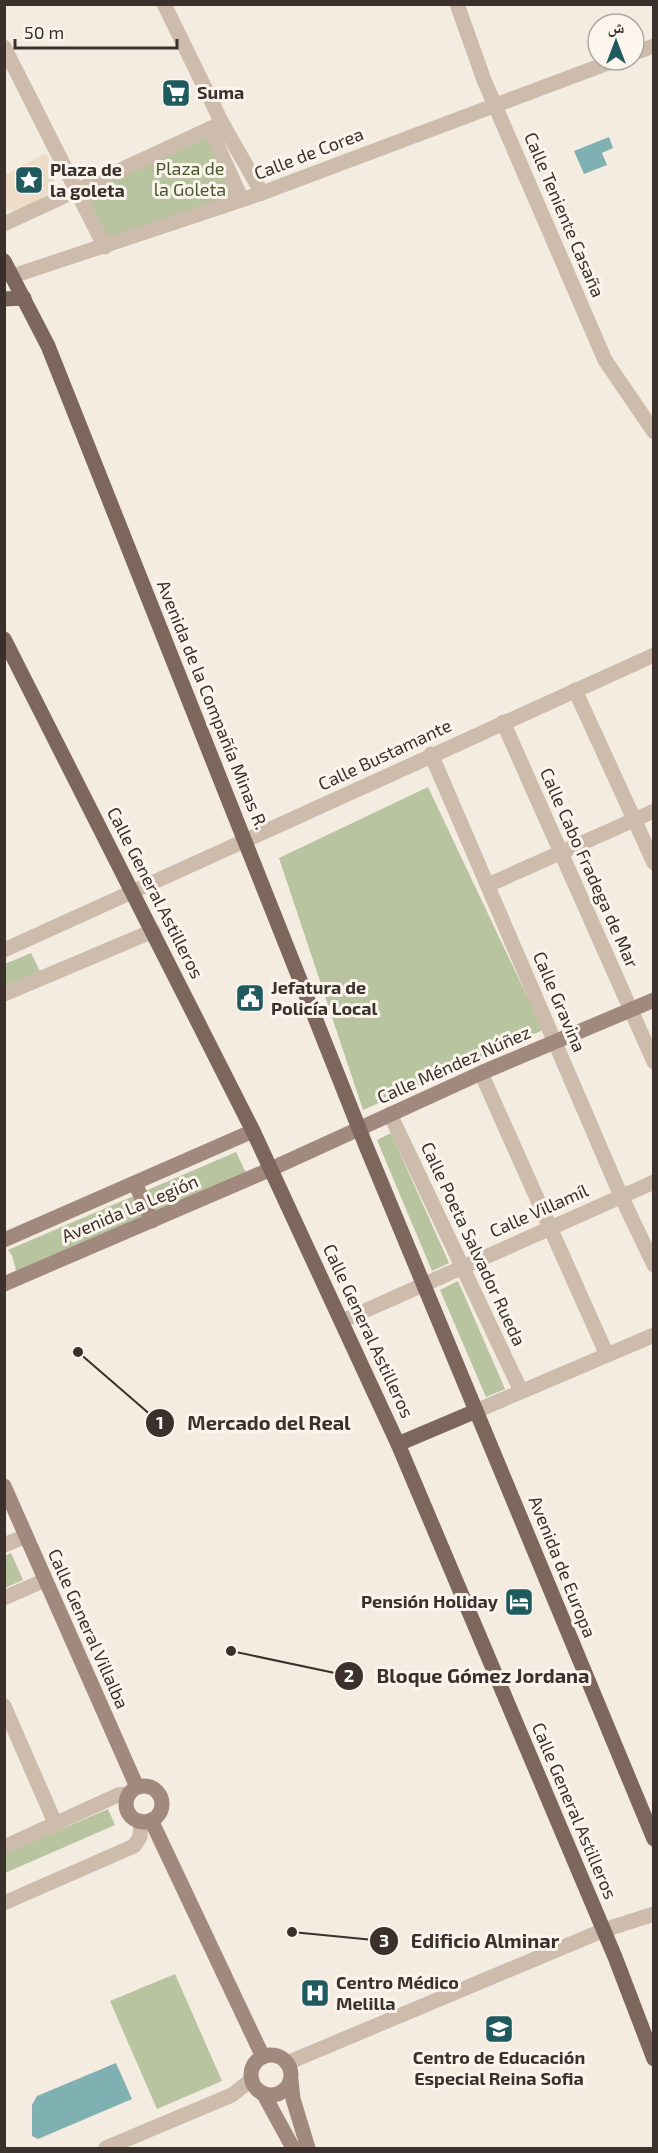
<svg xmlns="http://www.w3.org/2000/svg" width="658" height="2153" viewBox="0 0 658 2153" font-family="'Exo 2','Noto Naskh Arabic',sans-serif">
<style>
.green{fill:#b8c4a0}
.plaza{fill:#ecdcc8}
.water{fill:#7fb0b2}
.lines{fill:none;stroke-linecap:round;stroke-linejoin:round}
.street{stroke:#cdbbac;stroke-width:15}
.secondary{stroke:#a18a7d;stroke-width:15}
.primary{stroke:#7d675c;stroke-width:15}
.labels{text-anchor:middle;stroke-width:6;stroke-linejoin:round;paint-order:stroke}
.poi-label{font-size:18px;font-weight:bold;fill:#3b302b;stroke:#fbf5ee;text-anchor:start}
.street-label{font-size:18px;fill:#3b302b;stroke:#fbf5ee}
.park-label{font-size:18px;fill:#4a5a2e;stroke:#fbf5ee}
.leader{fill:none;stroke:#3b302b;stroke-width:2}
.callout-dot{fill:#3b302b;stroke:#fbf5ee;stroke-width:2}
.mark-label{font-size:18px;text-anchor:middle;font-weight:bold;fill:#fff}
.callout-label{font-size:20px;text-anchor:middle;font-weight:bold;fill:#3b302b;stroke:#fbf5ee;stroke-width:6;stroke-linejoin:round;paint-order:stroke}
</style>
<rect width="100%" height="100%" fill="#f4ebe1"/>
<g class="green">
<path d="M 207,136 L 236,197 L 106,244 L 86,194 Z"/>
<path d="M 428,787 L 543,1030 L 363,1110 L 279,858 Z"/>
<path d="M 31,953 L 40,971 L 5,986 L 5,964 Z"/>
<path d="M 391,1133 L 449,1263 L 432,1271 L 377,1140 Z"/>
<path d="M 236,1152 L 247,1175 L 16,1271 L 12,1255 L 8,1250 Z"/>
<path d="M 458,1281 L 505,1389 L 486,1397 L 440,1290 Z"/>
<path d="M 11,1553 L 23,1580 L 5,1588 L 5,1556 Z"/>
<path d="M 108,1809 L 115,1825 L 5,1873 L 4,1854 Z"/>
<path d="M 175,1974 L 222,2081 L 157,2109 L 110,2001 Z"/>
</g>
<path class="plaza" d="M 46,153 L 54,171 L 54,185 L 47,195 L 27,207 L 11,211 L 5,208 L 5,175 Z"/>
<g class="water">
<path d="M 609,137 L 613,148 L 602,153 L 607,165 L 584,174 L 574,151 Z"/>
<path d="M 116,2063 L 132,2099 L 38,2139 L 32,2136 L 32,2105 L 37,2096 Z"/>
</g>
<g class="lines">
<g class="street">
<path d="M 164,4 L 222,123 L 262,193"/>
<path d="M 457,4 L 484,80 L 605,360 L 654,432"/>
<path d="M 4,47 L 105,247"/>
<path d="M 634,53 L 654,46"/>
<path d="M 210,129 L 242,200"/>
<path d="M 4,224 L 222,123"/>
<path d="M 13,276 L 262,193 L 616,60"/>
<path d="M 575,690 L 654,863"/>
<path d="M 503,722 L 654,1062"/>
<path d="M 431,754 L 621,1196 L 654,1265"/>
<path d="M 488,885 L 654,811"/>
<path d="M 4,950 L 654,655"/>
<path d="M 4,994 L 153,931"/>
<path d="M 481,1073 L 607,1355"/>
<path d="M 390,1114 L 521,1391"/>
<path d="M 342,1321 L 654,1182"/>
<path d="M 476,1411 L 654,1335"/>
<path d="M 4,1545 L 26,1536"/>
<path d="M 4,1598 L 45,1580"/>
<path d="M 4,1706 L 56,1825"/>
<path d="M 4,1847 L 118,1795 L 128,1794"/>
<path d="M 4,1903 L 134,1846 L 140,1837 L 141,1821"/>
<path d="M 287,2063 L 604,1930 L 654,1914"/>
<path d="M 106,2148 L 232,2095 L 252,2079"/>
</g>
<g class="secondary">
<path d="M 135,1183 L 152,1221"/>
<path d="M 4,1240 L 253,1131"/>
<path d="M 4,1284 L 271,1169 L 481,1073 L 654,1000"/>
<path d="M 4,1486 L 137,1787"/>
<circle cx="144" cy="1804" r="18"/>
<path d="M 151,1820 L 263,2057"/>
<circle cx="271" cy="2075" r="20"/>
<path d="M 291,2080 L 293,2099 L 308,2148"/>
<path d="M 263,2093 L 293,2148"/>
</g>
<g class="primary">
<path d="M 4,261 L 48,346 L 366,1146 L 654,1839"/>
<path d="M 4,299 L 24,298"/>
<path d="M 4,639 L 253,1131 L 398,1444 L 615,1957 L 654,2059"/>
<path d="M 398,1444 L 476,1411"/>
</g>
</g>
<defs>
<g id="supermarket-square" transform="scale(1.5)"><rect x="-9" y="-9" width="18" height="18" rx="4" fill="#1f5a5e" stroke="#fbf5ee"/><path d="M-6-5.5h2.5l.6 2H6L4.5 2H-2.5L-4.4-4H-6ZM-1.5 3.2a1.3 1.3 0 1 0 .1 0ZM3 3.2a1.3 1.3 0 1 0 .1 0Z" fill="#fff"/></g>
<g id="sight-square" transform="scale(1.5)"><rect x="-9" y="-9" width="18" height="18" rx="4" fill="#1f5a5e" stroke="#fbf5ee"/><path d="M0-6L1.8-2.2L6-1.7L2.9 1.2L3.7 5.4L0 3.3L-3.7 5.4L-2.9 1.2L-6-1.7L-1.8-2.2Z" fill="#fff"/></g>
<g id="civic-square" transform="scale(1.5)"><rect x="-9" y="-9" width="18" height="18" rx="4" fill="#1f5a5e" stroke="#fbf5ee"/><path d="M-.6-6.5H3V-4.5H.6V-3L4-1V1h2V6H-6V1h2V-1L-.6-3ZM-1.2 2.5V6h2.4V2.5Z" fill="#fff"/></g>
<g id="hotel-square" transform="scale(1.5)"><rect x="-9" y="-9" width="18" height="18" rx="4" fill="#1f5a5e" stroke="#fbf5ee"/><path d="M-6-4.5h1.5V1H6V5H4.5V3h-9V5H-6ZM-4 0a1.8 1.8 0 1 1 3.6 0ZM.5 0V-2.5h3Q6-2.5 6 0Z" fill="#fff"/></g>
<g id="hospital-square" transform="scale(1.5)"><rect x="-9" y="-9" width="18" height="18" rx="4" fill="#1f5a5e" stroke="#fbf5ee"/><path d="M-5-5h3v3.5h4V-5h3V5h-3V1.5h-4V5h-3Z" fill="#fff"/></g>
<g id="school-square" transform="scale(1.5)"><rect x="-9" y="-9" width="18" height="18" rx="4" fill="#1f5a5e" stroke="#fbf5ee"/><path d="M0-5L7-2L0 1L-7-2ZM-4 1L0 2.5L4 1V4Q0 6-4 4Z" fill="#fff"/></g>
</defs>
<g fill-rule="evenodd">
<use href="#supermarket-square" x="176" y="93"/>
<use href="#sight-square" x="29" y="180"/>
<use href="#civic-square" x="250" y="998"/>
<use href="#hotel-square" x="519" y="1602"/>
<use href="#hospital-square" x="315" y="1993"/>
<use href="#school-square" x="499" y="2029"/>
</g>
<g class="labels">
<g class="poi-label">
<text x="197" y="99">Suma</text>
<text x="50" y="176">Plaza de<tspan x="50" dy="21">la goleta</tspan></text>
<text x="271" y="994">Jefatura de<tspan x="271" dy="21">Policía Local</tspan></text>
<text x="498" y="1608" text-anchor="end">Pensión Holiday</text>
<text x="336" y="1989">Centro Médico<tspan x="336" dy="21">Melilla</tspan></text>
<text x="499" y="2064" text-anchor="middle">Centro de Educación<tspan x="499" dy="21">Especial Reina Sofia</tspan></text>
</g>
<g class="street-label">
<text transform="translate(309 154) rotate(-21)" y="6">Calle de Corea</text>
<text transform="translate(564 215) rotate(67)" y="6">Calle Teniente Casaña</text>
<text transform="translate(212 705) rotate(68)" y="6">Avenida de la Compañía Minas R.</text>
<text transform="translate(385 755) rotate(-25)" y="6">Calle Bustamante</text>
<text transform="translate(589 868) rotate(66)" y="6">Calle Cabo Fradega de Mar</text>
<text transform="translate(155 893) rotate(63)" y="6">Calle General Astilleros</text>
<text transform="translate(559 1002) rotate(67)" y="6">Calle Gravina</text>
<text transform="translate(454 1065) rotate(-24)" y="6">Calle Méndez Núñez</text>
<text transform="translate(130 1209) rotate(-23)" y="6">Avenida La Legión</text>
<text transform="translate(539 1211) rotate(-24)" y="6">Calle Villamíl</text>
<text transform="translate(473 1244) rotate(65)" y="6">Calle Poeta Salvador Rueda</text>
<text transform="translate(368 1331) rotate(65)" y="6">Calle General Astilleros</text>
<text transform="translate(562 1567) rotate(68)" y="6">Avenida de Europa</text>
<text transform="translate(88 1629) rotate(66)" y="6">Calle General Villalba</text>
<text transform="translate(574 1811) rotate(67)" y="6">Calle General Astilleros</text>
</g>
<g class="park-label">
<text x="190" y="175">Plaza de<tspan x="190" dy="21">la Goleta</tspan></text>
</g>
</g>
<path class="leader" d="M78 1352L160 1423M231 1651L349 1676M292 1932L384 1941"/>
<g class="callout-dot">
<circle cx="78" cy="1352" r="6"/>
<circle cx="231" cy="1651" r="6"/>
<circle cx="292" cy="1932" r="6"/>
<circle cx="160" cy="1423" r="15"/>
<circle cx="349" cy="1676" r="15"/>
<circle cx="384" cy="1941" r="15"/>
</g>
<g class="mark-label">
<text x="160" y="1429">1</text>
<text x="349" y="1682">2</text>
<text x="384" y="1947">3</text>
</g>
<g class="callout-label">
<text x="269" y="1430">Mercado del Real</text>
<text x="483" y="1683">Bloque Gómez Jordana</text>
<text x="485" y="1948">Edificio Alminar</text>
</g>
<rect width="658" height="2153" fill="none" stroke="#3b302b" stroke-width="12"/>
<g transform="translate(616 42)"><circle r="28" fill="#fbf5ee" stroke="#aea6a0" stroke-width="1.5"/>
<path d="M0-4.5L10 22L0 15L-10 22Z" fill="#1f5a5e"/>
<text y="-9" font-size="16" font-weight="bold" text-anchor="middle" fill="#3b302b">ش</text>
</g>
<path d="M15 39v9h162v-9" fill="none" stroke="#3b302b" stroke-width="3"/>
<text x="24" y="39" font-size="18" fill="#3b302b" stroke="#fbf5ee" stroke-width="4.5" paint-order="stroke">50 m</text>
</svg>
